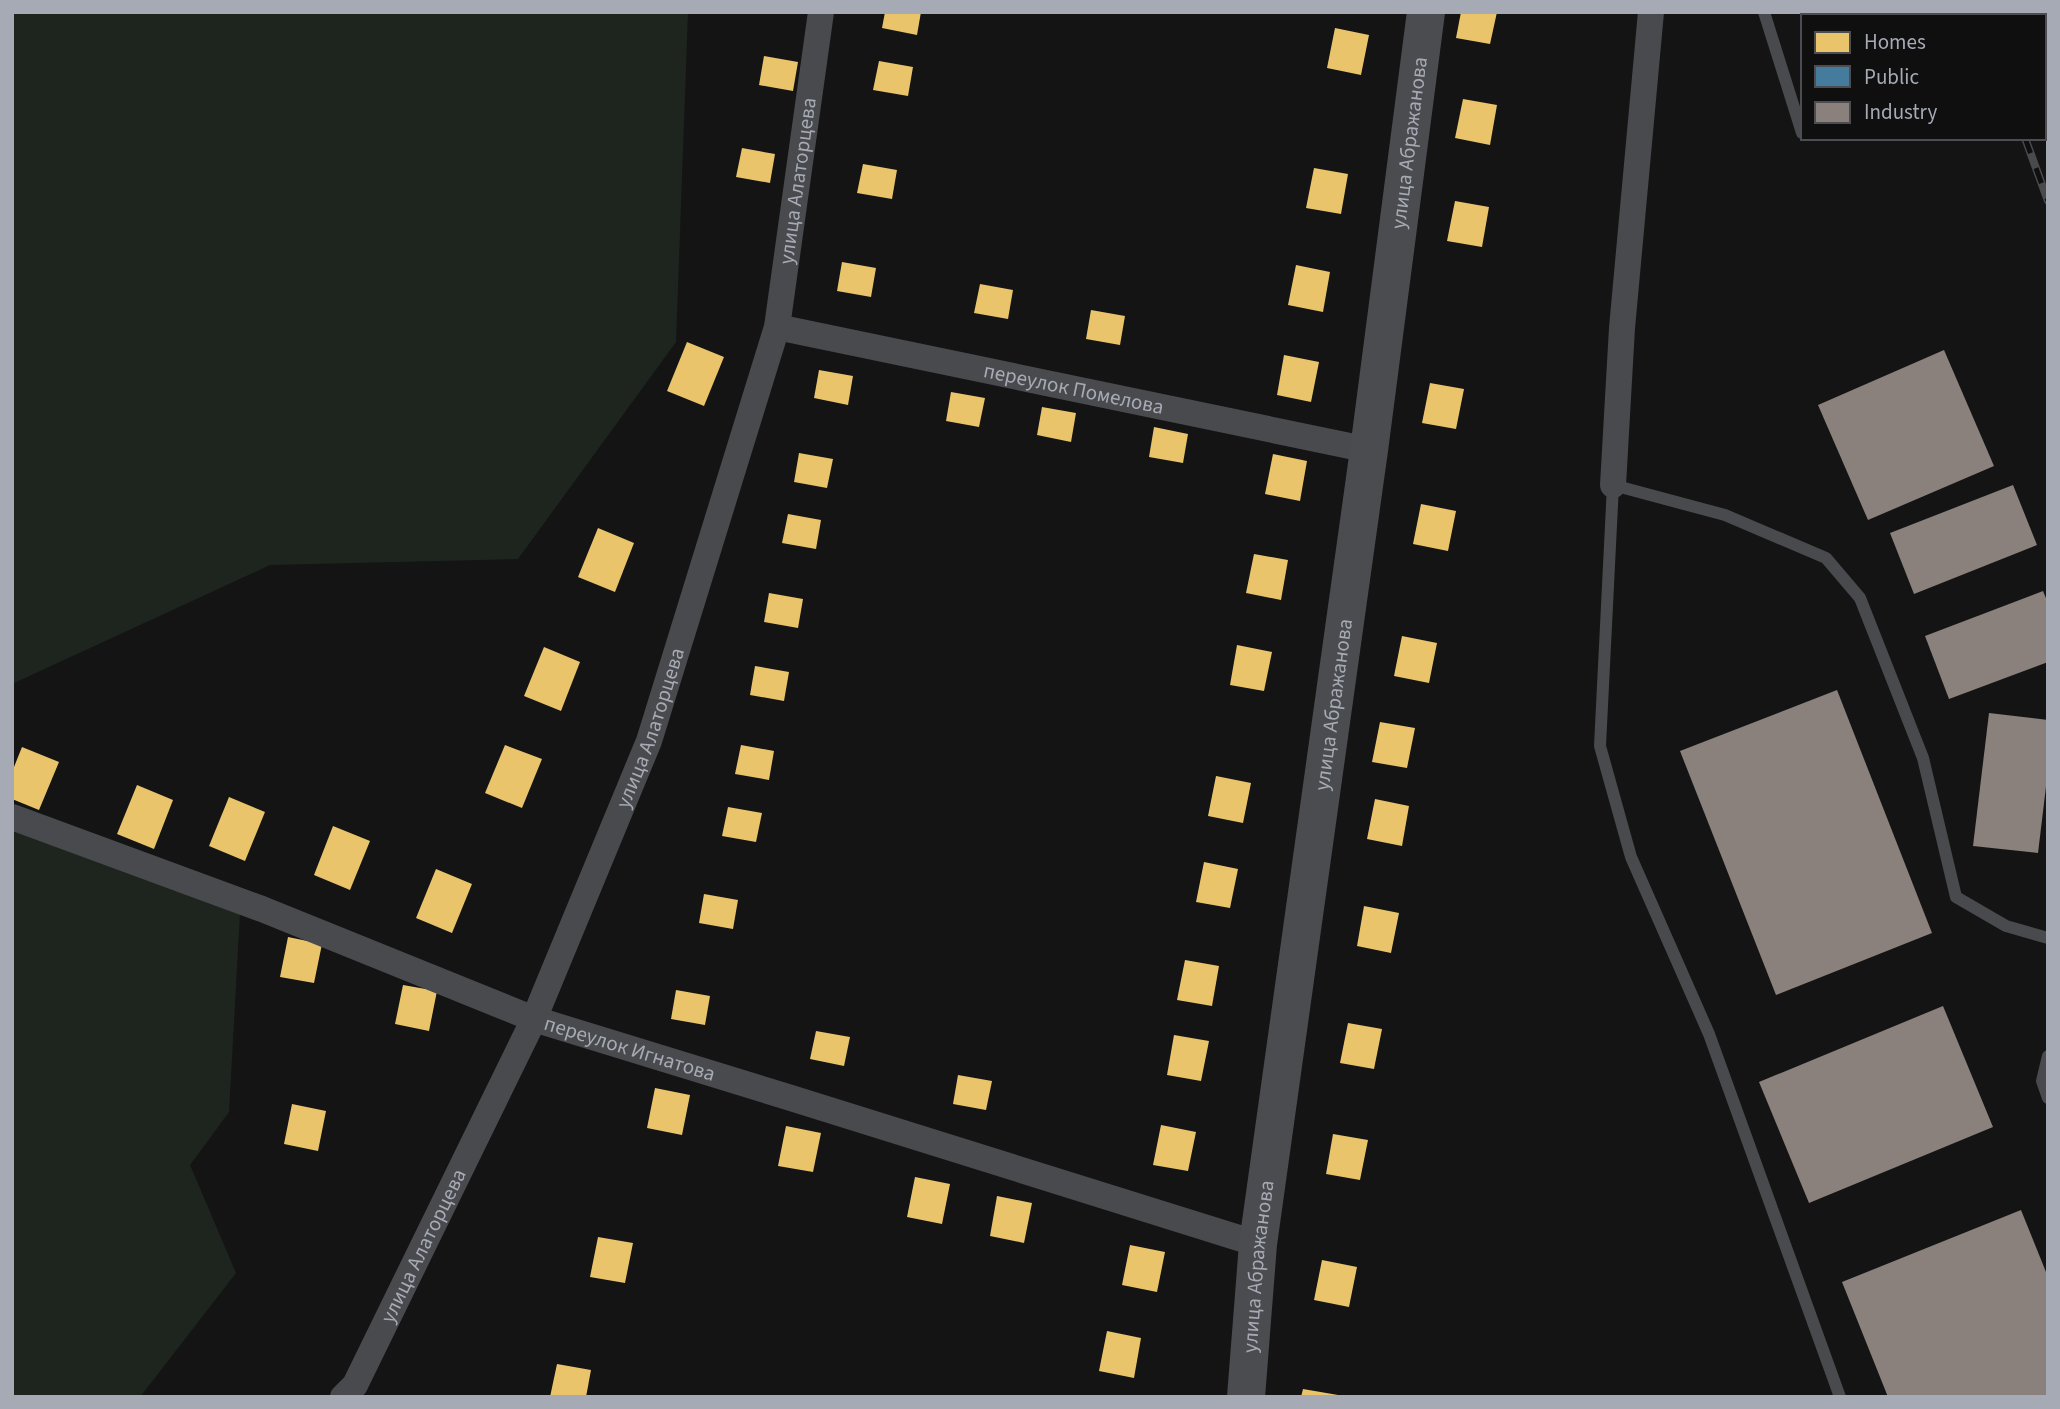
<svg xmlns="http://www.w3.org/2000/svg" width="2060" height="1409" viewBox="0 0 2060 1409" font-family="'Source Sans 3',sans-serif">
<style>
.green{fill:#1e251f}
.homes{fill:#e9c46a}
.public{fill:#457b9d}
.industry{fill:#8a817c}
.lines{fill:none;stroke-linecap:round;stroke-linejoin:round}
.lane{stroke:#494a4d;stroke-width:12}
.street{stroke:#494a4d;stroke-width:26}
.primary{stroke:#4b4c4f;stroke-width:38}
.rail-casing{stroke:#494a4d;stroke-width:8}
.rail{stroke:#0f0f10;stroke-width:5;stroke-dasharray:16;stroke-linecap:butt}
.labels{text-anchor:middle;stroke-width:7;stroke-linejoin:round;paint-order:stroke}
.street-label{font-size:21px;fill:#a6aab5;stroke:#0f0f10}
</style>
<rect width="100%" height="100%" fill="#141415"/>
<g class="green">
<path d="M 12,12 L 688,12 L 676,342 L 518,559 L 270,565 L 12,684 Z"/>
<path d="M 12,827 L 240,913 L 229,1112 L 190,1165 L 236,1273 L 140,1397 L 12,1397 Z"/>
</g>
<g class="homes">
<path d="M 885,12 L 921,12 L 917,35 L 882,28 Z"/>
<path d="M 1461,12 L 1497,12 L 1490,44 L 1456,38 Z"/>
<path d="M 1335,28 L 1369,35 L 1361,75 L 1327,68 Z"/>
<path d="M 764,56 L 798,62 L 793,91 L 759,85 Z"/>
<path d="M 879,61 L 913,67 L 908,96 L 873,90 Z"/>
<path d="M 1463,99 L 1497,105 L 1490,145 L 1455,138 Z"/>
<path d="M 742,148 L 775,154 L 770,183 L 736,177 Z"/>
<path d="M 863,164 L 897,170 L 892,199 L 857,193 Z"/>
<path d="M 1314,168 L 1348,174 L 1341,214 L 1306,208 Z"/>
<path d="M 1455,201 L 1489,207 L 1482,247 L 1447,241 Z"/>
<path d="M 842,262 L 876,268 L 871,297 L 837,291 Z"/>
<path d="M 1296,265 L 1330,272 L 1323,312 L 1288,305 Z"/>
<path d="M 980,284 L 1013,290 L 1008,319 L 974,313 Z"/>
<path d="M 1091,310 L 1125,316 L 1120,345 L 1086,339 Z"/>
<path d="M 687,342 L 724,357 L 704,406 L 667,391 Z"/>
<path d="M 1284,355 L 1319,362 L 1311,402 L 1277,395 Z"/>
<path d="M 819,370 L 853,376 L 848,405 L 814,398 Z"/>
<path d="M 1430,383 L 1464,389 L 1456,429 L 1422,423 Z"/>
<path d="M 951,392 L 985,398 L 979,427 L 946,421 Z"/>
<path d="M 1042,407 L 1076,413 L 1071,442 L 1037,435 Z"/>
<path d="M 1154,427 L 1188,434 L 1183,463 L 1149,457 Z"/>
<path d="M 799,453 L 833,459 L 827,488 L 794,482 Z"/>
<path d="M 1273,454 L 1307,461 L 1300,501 L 1265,494 Z"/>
<path d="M 1421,504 L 1456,511 L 1448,551 L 1413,544 Z"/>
<path d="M 788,514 L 821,520 L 816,549 L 782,543 Z"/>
<path d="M 598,528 L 634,543 L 615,592 L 578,577 Z"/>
<path d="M 1254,554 L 1288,560 L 1281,600 L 1246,593 Z"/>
<path d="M 769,593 L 803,599 L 798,628 L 764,622 Z"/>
<path d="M 1402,636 L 1437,643 L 1429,683 L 1394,676 Z"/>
<path d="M 1237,645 L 1272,652 L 1264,691 L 1230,685 Z"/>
<path d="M 544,647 L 580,662 L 561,711 L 524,696 Z"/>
<path d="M 755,666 L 789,672 L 784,701 L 750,695 Z"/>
<path d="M 1380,722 L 1415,728 L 1407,768 L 1372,762 Z"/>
<path d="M 505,745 L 542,759 L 522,808 L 485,793 Z"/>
<path d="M 741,745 L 774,751 L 769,780 L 735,774 Z"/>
<path d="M 22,747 L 59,762 L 39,810 L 12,799 L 12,772 Z"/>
<path d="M 1216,776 L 1251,783 L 1243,823 L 1208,816 Z"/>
<path d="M 137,785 L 173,800 L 154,849 L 117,834 Z"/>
<path d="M 229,797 L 265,812 L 245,861 L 209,846 Z"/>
<path d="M 1375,799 L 1409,806 L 1402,846 L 1367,839 Z"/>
<path d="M 728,807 L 762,813 L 756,842 L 722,836 Z"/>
<path d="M 333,826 L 370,841 L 350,890 L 314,875 Z"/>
<path d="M 1204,862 L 1238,869 L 1230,908 L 1196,902 Z"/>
<path d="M 436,869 L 472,884 L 452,933 L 416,918 Z"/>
<path d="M 704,894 L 738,900 L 733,929 L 699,923 Z"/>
<path d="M 1364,906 L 1399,913 L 1391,953 L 1357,946 Z"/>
<path d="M 288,937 L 322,944 L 314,983 L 280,977 Z"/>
<path d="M 1185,960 L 1219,966 L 1212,1006 L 1177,1000 Z"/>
<path d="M 403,985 L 437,991 L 429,1031 L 395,1024 Z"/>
<path d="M 676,990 L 710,996 L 705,1025 L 671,1019 Z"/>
<path d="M 1348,1023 L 1382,1029 L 1374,1069 L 1340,1063 Z"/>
<path d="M 816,1031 L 850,1037 L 844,1066 L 810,1059 Z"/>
<path d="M 1174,1035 L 1209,1041 L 1201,1081 L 1167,1075 Z"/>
<path d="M 958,1075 L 992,1081 L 986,1110 L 953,1104 Z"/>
<path d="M 655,1088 L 690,1095 L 682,1135 L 647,1128 Z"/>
<path d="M 292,1104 L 326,1111 L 318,1151 L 284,1144 Z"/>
<path d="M 1161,1125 L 1196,1132 L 1188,1171 L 1153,1165 Z"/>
<path d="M 786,1126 L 821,1133 L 813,1172 L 778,1166 Z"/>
<path d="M 1333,1134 L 1368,1140 L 1360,1180 L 1326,1174 Z"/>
<path d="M 915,1177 L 950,1184 L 942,1224 L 907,1217 Z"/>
<path d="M 997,1196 L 1032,1203 L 1024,1243 L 990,1236 Z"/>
<path d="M 598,1237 L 633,1243 L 625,1283 L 590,1277 Z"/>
<path d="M 1130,1245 L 1165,1252 L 1157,1292 L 1122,1285 Z"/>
<path d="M 1322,1260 L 1357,1267 L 1349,1307 L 1314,1300 Z"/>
<path d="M 1107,1331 L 1141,1338 L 1134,1378 L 1099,1371 Z"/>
<path d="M 557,1364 L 591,1370 L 586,1397 L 550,1397 Z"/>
<path d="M 1303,1389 L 1338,1395 L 1338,1397 L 1301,1397 Z"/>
</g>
<path class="public" d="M 1834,12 L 1886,12 L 1887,16 L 1835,16 Z"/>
<g class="industry">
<path d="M 1944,350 L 1994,466 L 1868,520 L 1818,405 Z"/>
<path d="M 2013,485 L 2037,545 L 1914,594 L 1890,533 Z"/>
<path d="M 2043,591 L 2048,603 L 2048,662 L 1949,699 L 1925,636 Z"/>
<path d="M 1837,690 L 1932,933 L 1776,995 L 1680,751 Z"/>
<path d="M 1989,713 L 2048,720 L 2048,770 L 2038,853 L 1973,846 Z"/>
<path d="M 1943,1006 L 1993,1127 L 1809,1203 L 1759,1082 Z"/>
<path d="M 2021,1210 L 2048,1277 L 2048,1397 L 1888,1397 L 1842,1282 Z"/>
</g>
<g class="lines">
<g class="lane">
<path d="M 1764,12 L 1802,133"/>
<path d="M 2048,1056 L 2042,1081 L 2048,1098"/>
<path d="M 1840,1397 L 1709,1034 L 1631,857 L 1600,746 L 1613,485 L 1725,515 L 1826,558 L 1860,598 L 1923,758 L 1956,897 L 2006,926 L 2048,938"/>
</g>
<g class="street">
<path id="s1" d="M 777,327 L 1369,450"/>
<path d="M 1613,485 L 1622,328 L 1651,12"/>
<path id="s2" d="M 12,817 L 262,909 L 534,1019 L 791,1098 L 1258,1244"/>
<path id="s3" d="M 343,1397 L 355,1385 L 534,1019 L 649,741 L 777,327 L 821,12"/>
</g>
<path class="primary" id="s4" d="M 1246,1397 L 1258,1244 L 1369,450 L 1426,12"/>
<g class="rail-casing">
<g id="rail">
<path d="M 1988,12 L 1989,16"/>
<path d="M 2025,138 L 2048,201"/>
</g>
</g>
<use href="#rail" class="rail"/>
</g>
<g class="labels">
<g class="street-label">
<text dy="7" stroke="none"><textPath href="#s4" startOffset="1265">улица Абражанова</textPath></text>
<text dy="7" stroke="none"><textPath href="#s3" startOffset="1306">улица Алаторцева</textPath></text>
<text dy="7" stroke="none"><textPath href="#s1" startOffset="303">переулок Помелова</textPath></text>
<text dy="7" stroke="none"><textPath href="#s4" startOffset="698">улица Абражанова</textPath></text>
<text dy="7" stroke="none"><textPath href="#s3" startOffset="738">улица Алаторцева</textPath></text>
<text dy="7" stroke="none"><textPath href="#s2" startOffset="660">переулок Игнатова</textPath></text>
<text dy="7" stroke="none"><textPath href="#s3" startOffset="172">улица Алаторцева</textPath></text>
<text dy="7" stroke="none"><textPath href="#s4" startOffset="131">улица Абражанова</textPath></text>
</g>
</g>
<rect width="2060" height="1409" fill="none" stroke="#a6aab5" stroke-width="28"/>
<rect x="1801" y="14" width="245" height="126" fill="#0f0f10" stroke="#4b4d52" stroke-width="2"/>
<rect x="1815" y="32" width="35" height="21" fill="#e9c46a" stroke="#4b4d52" stroke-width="2"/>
<text x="1864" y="49" font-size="21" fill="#a6aab5">Homes</text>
<rect x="1815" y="66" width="35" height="21" fill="#457b9d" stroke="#4b4d52" stroke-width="2"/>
<text x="1864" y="84" font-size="21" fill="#a6aab5">Public</text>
<rect x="1815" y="102" width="35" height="21" fill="#8a817c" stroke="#4b4d52" stroke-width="2"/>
<text x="1864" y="119" font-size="21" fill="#a6aab5">Industry</text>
</svg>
